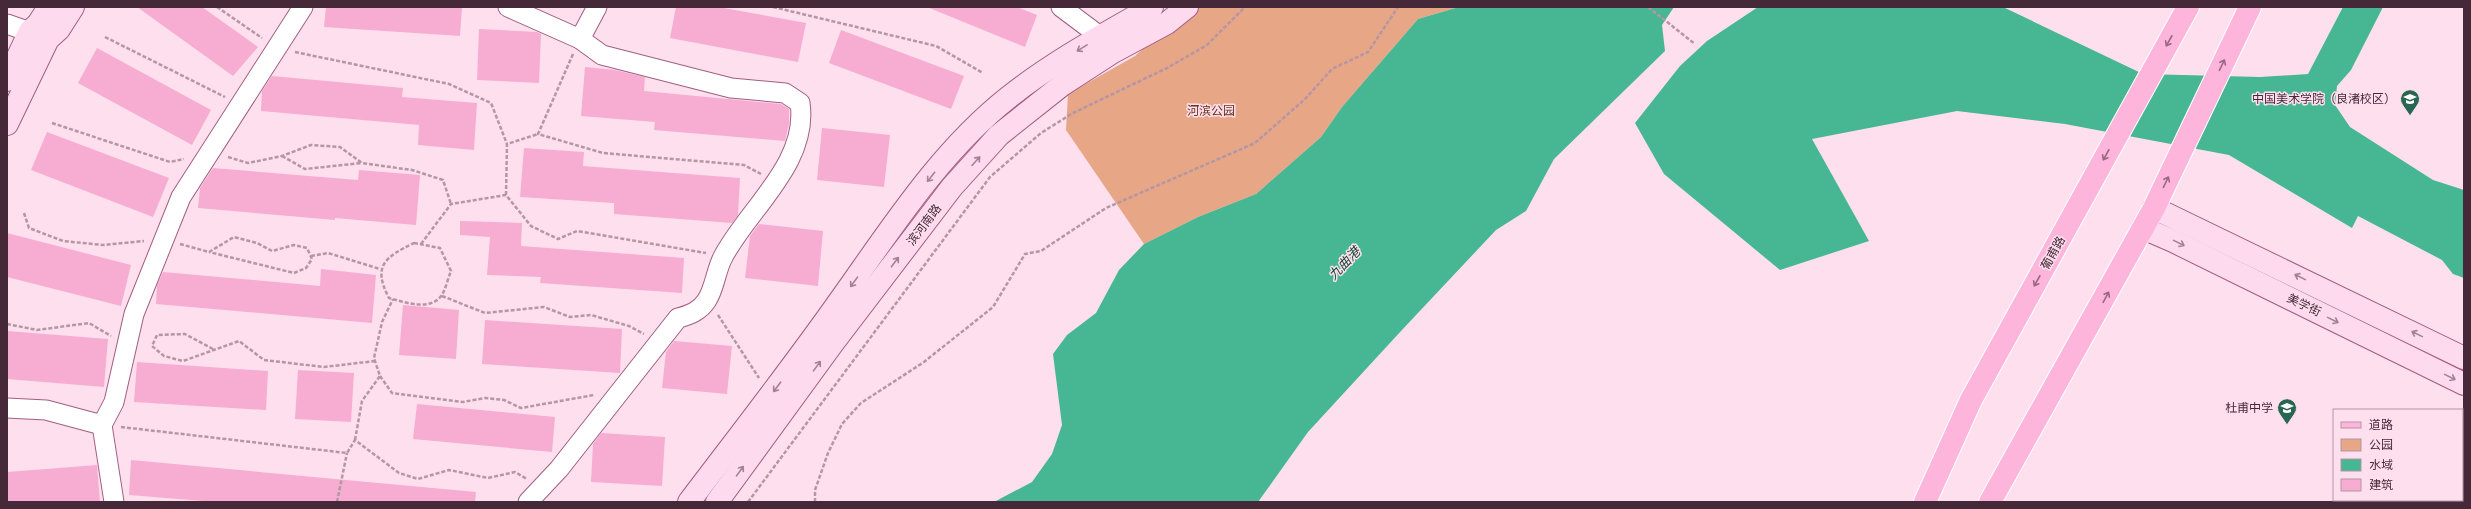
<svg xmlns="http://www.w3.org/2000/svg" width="2471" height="509" viewBox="0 0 2471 509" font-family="Signika,'Noto Sans SC',sans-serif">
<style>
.green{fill:#e7a685}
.water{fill:#47b692}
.building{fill:#f7add2}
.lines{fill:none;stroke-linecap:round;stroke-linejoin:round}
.street-casing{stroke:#a15e81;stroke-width:21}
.secondary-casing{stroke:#a15e81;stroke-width:24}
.primary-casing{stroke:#fff;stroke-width:24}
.path{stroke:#b496a5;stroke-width:2.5;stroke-dasharray:4 2;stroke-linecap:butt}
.street{stroke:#fff;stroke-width:19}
.secondary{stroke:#fedaee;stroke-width:22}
.primary{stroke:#feb5dc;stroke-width:22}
.oneway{stroke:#996882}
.oneway2{stroke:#a28293}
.labels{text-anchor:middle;stroke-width:3;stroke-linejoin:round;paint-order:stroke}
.poi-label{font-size:12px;fill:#462938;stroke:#fedfee;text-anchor:end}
.park-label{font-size:12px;fill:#693315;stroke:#fedfee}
.street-label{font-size:12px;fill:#462938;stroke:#fedfee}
.water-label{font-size:13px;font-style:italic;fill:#174636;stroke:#fedfee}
</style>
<rect width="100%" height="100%" fill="#fedfee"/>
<path class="green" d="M 1190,7 L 1459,7 L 1418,19 L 1342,107 L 1321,137 L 1256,194 L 1198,217 L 1144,244 L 1066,130 L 1068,94 L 1135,56 Z"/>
<g class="water">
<path d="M 1459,7 L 1674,7 L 1662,25 L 1665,51 L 1554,159 L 1526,211 L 1496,230 L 1401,331 L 1308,432 L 1258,502 L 994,502 L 1032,482 L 1052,454 L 1062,425 L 1053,354 L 1067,335 L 1096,313 L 1119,270 L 1144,244 L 1198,217 L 1256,194 L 1321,137 L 1342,107 L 1418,19 Z"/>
<path d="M 1758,7 L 2003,7 L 2143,74 L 2260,77 L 2308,74 L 2343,7 L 2383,7 L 2351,70 L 2337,86 L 2335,105 L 2350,127 L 2433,180 L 2464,190 L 2464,278 L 2453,274 L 2442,260 L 2358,216 L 2352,228 L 2229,155 L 2065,124 L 1957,111 L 1812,139 L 1869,241 L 1780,270 L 1664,174 L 1635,123 L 1680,66 L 1707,41 Z"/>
</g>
<g class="building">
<path d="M 137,7 L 202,7 L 258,47 L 233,76 Z"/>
<path d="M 326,7 L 462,7 L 460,36 L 324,27 Z"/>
<path d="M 676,7 L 718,7 L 806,23 L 798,62 L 670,38 Z"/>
<path d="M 927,7 L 1017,7 L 1037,15 L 1025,47 Z"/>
<path d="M 479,29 L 537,32 L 541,34 L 539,83 L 477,80 Z"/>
<path d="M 841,30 L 964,76 L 951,109 L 829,63 Z"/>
<path d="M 97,48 L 211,110 L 192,145 L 78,83 Z"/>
<path d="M 585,67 L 615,70 L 645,77 L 644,91 L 781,104 L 789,109 L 789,124 L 785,141 L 654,130 L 655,122 L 581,116 Z"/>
<path d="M 272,76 L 403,88 L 402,97 L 477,103 L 474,150 L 418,145 L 419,125 L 261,111 L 262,91 Z"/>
<path d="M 822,128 L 890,135 L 884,187 L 817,180 Z"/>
<path d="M 47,132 L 169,178 L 153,217 L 31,170 Z"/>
<path d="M 524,148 L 584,152 L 583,166 L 740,178 L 738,215 L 732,223 L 614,214 L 614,203 L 520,197 Z"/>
<path d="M 213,168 L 358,180 L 359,170 L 420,175 L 416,225 L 335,218 L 335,220 L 198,208 L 200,188 Z"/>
<path d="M 460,221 L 522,223 L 521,246 L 684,258 L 682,293 L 540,283 L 541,277 L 487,275 L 490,237 L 460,235 Z"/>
<path d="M 759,224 L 823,231 L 818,286 L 745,278 L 750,236 Z"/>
<path d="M 7,233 L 131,265 L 121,306 L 7,277 Z"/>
<path d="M 321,269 L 376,275 L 372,323 L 156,304 L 157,285 L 163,272 L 320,286 Z"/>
<path d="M 403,305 L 459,310 L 456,359 L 399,355 Z"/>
<path d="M 485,320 L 622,329 L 620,373 L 482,364 Z"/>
<path d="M 7,331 L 108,339 L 104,387 L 7,379 Z"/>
<path d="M 674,341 L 732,346 L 727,394 L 662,388 L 666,352 Z"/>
<path d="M 137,362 L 268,371 L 266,410 L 134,402 Z"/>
<path d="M 298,370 L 354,373 L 351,422 L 295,419 Z"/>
<path d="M 417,404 L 555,417 L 552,452 L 413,439 Z"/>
<path d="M 601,433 L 665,437 L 662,486 L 591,482 L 593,444 Z"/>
<path d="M 131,460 L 476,492 L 475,502 L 215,502 L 129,495 Z"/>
<path d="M 97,465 L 100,502 L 7,502 L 7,472 Z"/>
</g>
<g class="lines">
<g class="street-casing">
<g id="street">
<path d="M 508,7 L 580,39 L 602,55 L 731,88 L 785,93 L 800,103 C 809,163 748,209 723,257 C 716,270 715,287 707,300 C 700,311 690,315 678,318 L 559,469 L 528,502"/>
<path d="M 1061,7 L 1101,37 L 1109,47"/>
<path d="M 7,24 L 44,37"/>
<path d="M 580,39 L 597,7"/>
<path d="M 7,408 L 46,410 L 102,425"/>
<path d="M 114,502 L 102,425 L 114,402 L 134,314 L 181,197 L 303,7"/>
</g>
</g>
<g class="secondary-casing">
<g id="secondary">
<path d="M 7,80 L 30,31 L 38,24 L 49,7"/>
<path d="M 7,124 L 48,39 L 59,29 L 73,7"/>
<path d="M 2154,208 L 2464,358"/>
<path d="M 2143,228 L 2173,241 L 2464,384"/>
<path d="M 689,502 C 739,436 790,371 838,303 C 889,232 939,152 1009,97 C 1053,62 1103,35 1152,7"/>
<path d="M 717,502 L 833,343 L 952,187 L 999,135 L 1062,85 L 1113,52 L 1167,23 L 1187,7"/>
</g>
</g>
<g class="primary-casing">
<g id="primary">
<path d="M 1925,502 L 1971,400 L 2188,7"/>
<path d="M 1990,502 L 2154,208 L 2250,7"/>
</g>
</g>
<g class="path">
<path d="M 217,7 L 262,38"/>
<path d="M 773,7 L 936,46 L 983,73"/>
<path d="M 1648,7 L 1695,44"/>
<path d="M 105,37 L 225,97"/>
<path d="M 295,52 L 449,84 L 491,103 L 507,144"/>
<path d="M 573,54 L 538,134 L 603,153 L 744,165 L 761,174"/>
<path d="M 52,123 L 170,162 L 184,159"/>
<path d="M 282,156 L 305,169 L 362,163"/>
<path d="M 228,157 L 248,163 L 282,156 L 311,145 L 340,147 L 362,163 L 412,170 L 443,180 L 451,204"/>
<path d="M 506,195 L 507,144 L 538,134"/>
<path d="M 24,213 L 29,228 L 63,241 L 103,245 L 144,241"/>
<path d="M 414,243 L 440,248 L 451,271 C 448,278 446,288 442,295 C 430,312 404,302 389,298 C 372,266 385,257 414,243 Z"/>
<path d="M 180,244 L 209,252 L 234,237 L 257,243 L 272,251 L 294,245 L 307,248 L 312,259 L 306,268 L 294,273 L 209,252"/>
<path d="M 421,244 L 451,204 L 506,195 L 531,226 L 558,239 L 577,231 L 706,253"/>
<path d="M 311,256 L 328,253 L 380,269"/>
<path d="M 442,296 L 485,313 L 544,307 L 570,317 L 591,315 L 629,326 L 644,334"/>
<path d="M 718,315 L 759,378"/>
<path d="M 7,324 L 37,330 L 89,323 L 111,336"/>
<path d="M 213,349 L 185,334 L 157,335 L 152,346 L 164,356 L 183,361 L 239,341 L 264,360 L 324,367 L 375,361"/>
<path d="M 380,376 L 392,393 L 463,402 L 485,398 L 504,400 L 521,408 L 594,395"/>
<path d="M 121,427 L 347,453 L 355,440 L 399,473 L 418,479 L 449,470 L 488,478 L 515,472 L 527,479"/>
<path d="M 355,440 L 362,401 L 380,376 L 374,358 L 382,322 L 393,299"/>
<path d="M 337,502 L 347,453"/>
<path d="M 748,502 L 990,177 L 1041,133 L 1073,113 L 1167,68 L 1207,45 L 1245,7"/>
<path d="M 815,502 L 815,490 L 828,453 L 842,424 L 861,403 L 924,362 L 993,307 L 1025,254 L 1041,251 L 1106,208 L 1255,143 L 1305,99 L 1332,69 L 1368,52 L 1398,7"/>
</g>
<use href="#street" class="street"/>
<use href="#secondary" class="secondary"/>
<use href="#primary" class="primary"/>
</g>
<defs><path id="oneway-shaft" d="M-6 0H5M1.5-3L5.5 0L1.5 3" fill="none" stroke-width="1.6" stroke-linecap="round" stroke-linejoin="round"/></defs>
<g class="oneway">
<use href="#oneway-shaft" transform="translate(2169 41) rotate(119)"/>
<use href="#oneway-shaft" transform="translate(2222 65) rotate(-64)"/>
<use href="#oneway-shaft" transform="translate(2106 155) rotate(119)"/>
<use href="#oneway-shaft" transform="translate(2166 182) rotate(-64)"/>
<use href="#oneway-shaft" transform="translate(2037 281) rotate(119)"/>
<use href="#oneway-shaft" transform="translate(2106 297) rotate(-62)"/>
</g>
<g class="oneway2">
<use href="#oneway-shaft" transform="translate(1082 48) rotate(149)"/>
<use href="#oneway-shaft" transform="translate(976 161) rotate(-48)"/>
<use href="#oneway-shaft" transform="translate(931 177) rotate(128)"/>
<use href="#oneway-shaft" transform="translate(2179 243) rotate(26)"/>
<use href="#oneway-shaft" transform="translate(895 262) rotate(-53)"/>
<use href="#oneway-shaft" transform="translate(2300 277) rotate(-154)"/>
<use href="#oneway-shaft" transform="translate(854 282) rotate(126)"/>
<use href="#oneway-shaft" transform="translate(2333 320) rotate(26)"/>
<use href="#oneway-shaft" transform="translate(2417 334) rotate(-154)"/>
<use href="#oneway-shaft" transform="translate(817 366) rotate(-54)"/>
<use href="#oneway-shaft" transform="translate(2450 377) rotate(26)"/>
<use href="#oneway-shaft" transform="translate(777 387) rotate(127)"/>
<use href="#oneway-shaft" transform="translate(740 471) rotate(-54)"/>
</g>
<defs>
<g id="university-pin" transform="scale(1)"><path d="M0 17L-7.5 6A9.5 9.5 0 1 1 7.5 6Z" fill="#296651" stroke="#fedfee"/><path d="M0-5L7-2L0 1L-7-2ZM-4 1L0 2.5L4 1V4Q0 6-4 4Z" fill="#fff"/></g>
<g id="school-pin" transform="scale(1)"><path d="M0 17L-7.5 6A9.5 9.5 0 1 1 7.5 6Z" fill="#296651" stroke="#fedfee"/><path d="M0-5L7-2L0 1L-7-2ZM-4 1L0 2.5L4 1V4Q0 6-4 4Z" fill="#fff"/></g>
</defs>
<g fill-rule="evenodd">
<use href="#university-pin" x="2410" y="99"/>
<use href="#school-pin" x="2287" y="408"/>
</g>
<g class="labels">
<g class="poi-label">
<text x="2396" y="103">中国美术学院（良渚校区）</text>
<text x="2273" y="412">杜甫中学</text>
</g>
<g class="park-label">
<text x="1211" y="115">河滨公园</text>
</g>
<g class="street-label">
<text transform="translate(924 225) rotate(-53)" y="4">滨河南路</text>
<text transform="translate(2053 253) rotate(-61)" y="4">葡甫路</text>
<text transform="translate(2304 305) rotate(26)" y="4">美学街</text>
</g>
<g class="water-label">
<text transform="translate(1344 263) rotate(-46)" y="5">九曲港</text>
</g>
</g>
<rect width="2471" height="509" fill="none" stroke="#462938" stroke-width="16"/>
<rect x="2333" y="409" width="130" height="92" fill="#fedfee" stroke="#b496a5"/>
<rect x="2341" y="422" width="20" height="6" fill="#feb5dc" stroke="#b496a5"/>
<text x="2369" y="429" font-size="12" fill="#462938">道路</text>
<rect x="2341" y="439" width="20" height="12" fill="#e7a685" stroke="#b496a5"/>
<text x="2369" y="449" font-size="12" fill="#462938">公园</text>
<rect x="2341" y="459" width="20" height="12" fill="#47b692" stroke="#b496a5"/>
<text x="2369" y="469" font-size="12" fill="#462938">水域</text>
<rect x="2341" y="479" width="20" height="12" fill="#f7add2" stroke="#b496a5"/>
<text x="2369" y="489" font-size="12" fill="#462938">建筑</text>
</svg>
